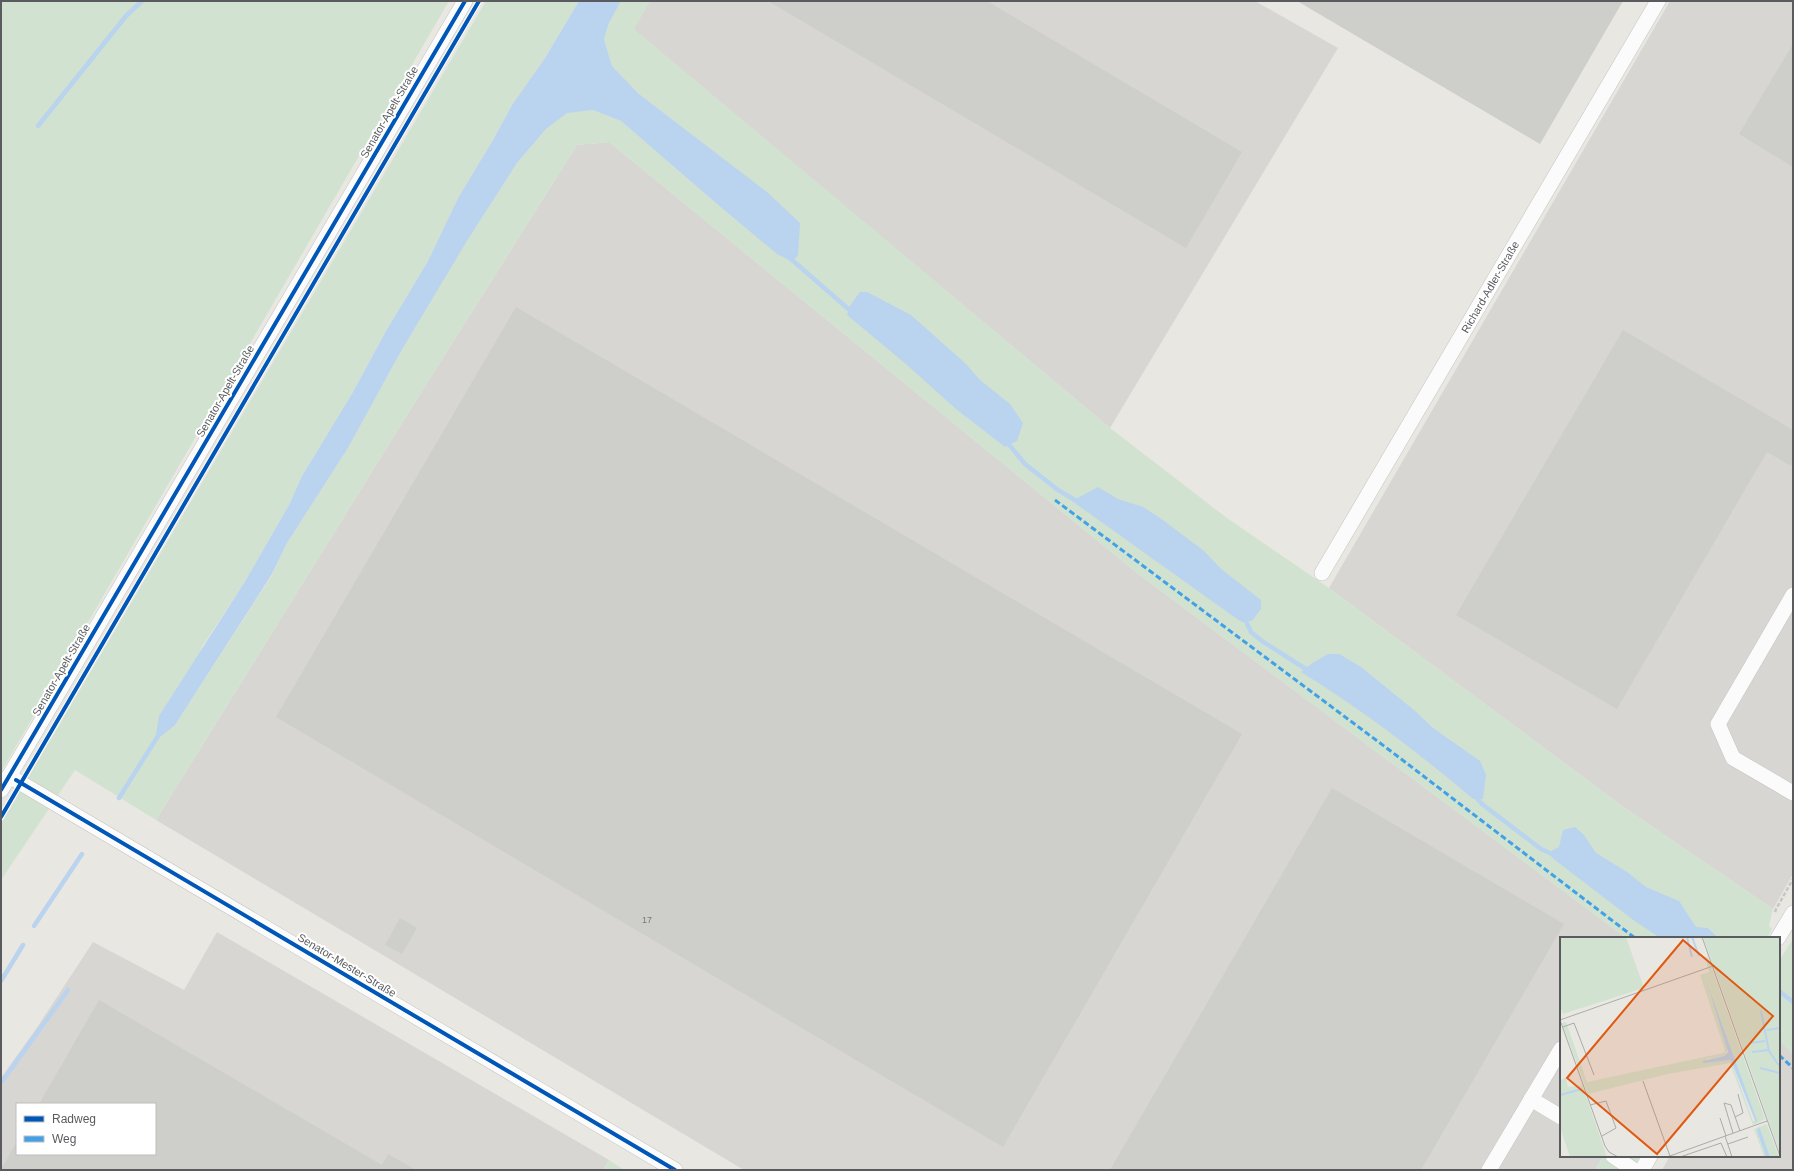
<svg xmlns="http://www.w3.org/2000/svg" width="1794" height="1171" viewBox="0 0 1794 1171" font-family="Arial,sans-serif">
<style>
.industrial{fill:#d7d6d2;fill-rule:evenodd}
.green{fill:#d1e3d0}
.water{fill:#bad3ee}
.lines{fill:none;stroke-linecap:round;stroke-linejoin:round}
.stream{stroke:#bad3ee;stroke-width:4.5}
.building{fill:#cececb}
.minor-casing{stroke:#c5c5c4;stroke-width:16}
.path{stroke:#c5c8c6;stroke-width:2.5;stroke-dasharray:4 2;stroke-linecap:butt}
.minor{stroke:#fcfbfb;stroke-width:15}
.quiet{stroke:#42a1e6;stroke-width:3;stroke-dasharray:6 3;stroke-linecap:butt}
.cycleway-casing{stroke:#fff;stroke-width:6}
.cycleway{stroke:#0057b8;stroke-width:4}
.labels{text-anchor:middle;stroke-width:4;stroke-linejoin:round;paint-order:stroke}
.number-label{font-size:9px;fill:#78797b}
.street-label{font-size:11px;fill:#595b5f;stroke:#fff}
.inset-river{fill:none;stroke:#bad3ee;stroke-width:2}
.inset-road{fill:none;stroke:#ababaa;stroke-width:1}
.view{fill:#e15910;fill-opacity:0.15;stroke:#e15910;stroke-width:2}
.inset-edge{fill:none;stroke:#595b5f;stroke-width:2}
</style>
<rect width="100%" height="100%" fill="#e8e7e2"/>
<g class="industrial">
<path d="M 650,1 L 1255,1 L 1338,48 L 1110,428 L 633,29 Z"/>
<path d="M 1670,1 L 1793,1 L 1793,874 L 1773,909 L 1622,806 L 1329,588 Z"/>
<path d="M 609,142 L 1137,573 L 1626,938 L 1561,938 L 1561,1156 L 1603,1156 L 1595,1170 L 744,1170 L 156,820 L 412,407 L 577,145 Z"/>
<path d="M 217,932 L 609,1160 L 603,1170 L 1,1170 L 1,1078 L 38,1026 L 93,942 L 184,990 ZM 17,1104 L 155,1104 L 155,1154 L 17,1154 Z"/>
<path d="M 1779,1040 L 1793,1054 L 1793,1170 L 1662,1170 L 1670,1156 L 1779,1156 Z"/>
</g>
<g class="green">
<path d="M 1,1 L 449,1 L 1,772 Z"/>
<path d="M 486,1 L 579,1 L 545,58 L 512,105 L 493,140 L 458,198 L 428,261 L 386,331 L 353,392 L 302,476 L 289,505 L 244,583 L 202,647 L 175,725 L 272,575 L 287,543 L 348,448 L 400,353 L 467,241 L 517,163 L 546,129 L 567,112 L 593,110 L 621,121 L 710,198 L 757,235 L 709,148 L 639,94 L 612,66 L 604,39 L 609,23 L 621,1 L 650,1 L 634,29 L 1110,428 L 1227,518 L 1329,588 L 1622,806 L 1773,909 L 1769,926 L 1772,929 L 1767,938 L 1626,938 L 1137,573 L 609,142 L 577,145 L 412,407 L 156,820 L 75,770 L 1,880 L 1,824 Z"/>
<path d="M 1793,939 L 1793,1054 L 1779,1040 L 1779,961 Z"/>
<path d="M 1603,1156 L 1638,1156 L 1639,1158 L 1631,1170 L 1595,1170 Z"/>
<path d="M 609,1160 L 624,1170 L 603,1170 Z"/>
</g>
<g class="water">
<path d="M 579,1 L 621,1 L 609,23 L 604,39 L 612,66 L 639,94 L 767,192 L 800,223 L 798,256 L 791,261 L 777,254 L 710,198 L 621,121 L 593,110 L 567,113 L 546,129 L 517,163 L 467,241 L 400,353 L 348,448 L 287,543 L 272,574 L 175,725 L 155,741 L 159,716 L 244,583 L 289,505 L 302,476 L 353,392 L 386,331 L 428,261 L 458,198 L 493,140 L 512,105 L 545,58 Z"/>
<path d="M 860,292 L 867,292 L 911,315 L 965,363 L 980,380 L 1010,404 L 1023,423 L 1017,441 L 1005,447 L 956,409 L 907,365 L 847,315 L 851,304 Z"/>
<path d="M 1098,487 L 1118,499 L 1143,507 L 1160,518 L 1204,551 L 1221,569 L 1261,600 L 1261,609 L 1252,621 L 1242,622 L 1237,619 L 1072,501 Z"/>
<path d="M 1328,654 L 1339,654 L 1361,667 L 1414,710 L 1433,728 L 1480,761 L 1486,775 L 1483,799 L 1473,799 C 1419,753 1361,709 1301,672 L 1311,664 Z"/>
<path d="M 1575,827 L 1584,835 L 1596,853 L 1627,872 L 1646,887 L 1679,901 L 1696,927 L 1708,928 L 1718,938 L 1660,938 L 1632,919 L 1555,860 L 1548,853 L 1559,847 L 1563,830 Z"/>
</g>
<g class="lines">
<g class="stream">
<path d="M 38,126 L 126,16 L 142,1"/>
<path d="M 790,255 L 791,259 L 853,313"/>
<path d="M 1006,441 L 1025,464 L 1058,490 L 1080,503"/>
<path d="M 1244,617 L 1251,632 L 1262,641 L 1309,671"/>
<path d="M 1474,795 L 1482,804 L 1541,849 L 1554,855"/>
<path d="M 119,798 L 158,736"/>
<path d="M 34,926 L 82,854"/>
<path d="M 1,981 L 23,945"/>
<path d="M 1779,991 L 1793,1002"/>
<path d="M 1,1083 L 68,990"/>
</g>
</g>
<g class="building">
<path d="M 768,1 L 987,1 L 1242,152 L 1186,248 Z"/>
<path d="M 1297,1 L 1623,1 L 1540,144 Z"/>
<path d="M 1793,44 L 1793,167 L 1739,134 Z"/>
<path d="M 516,307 L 1242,734 L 1003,1147 L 276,717 Z"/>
<path d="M 1623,330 L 1793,430 L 1793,462 L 1791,466 L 1767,452 L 1617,709 L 1456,615 Z"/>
<path d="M 1332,788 L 1564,924 L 1421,1170 L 1110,1170 Z"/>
<path d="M 400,918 L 417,928 L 402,954 L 385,945 Z"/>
<path d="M 99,1000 L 382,1165 L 388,1154 L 416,1170 L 1,1170 L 17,1141 L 17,1154 L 155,1154 L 155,1104 L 39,1104 Z"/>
</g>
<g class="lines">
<g class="minor-casing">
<g id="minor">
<path d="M 1322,573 L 1658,1"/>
<path d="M 1793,595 L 1718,724 L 1733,758 L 1793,793"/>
<path d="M 9,776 L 675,1170"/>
<path d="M 1,790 L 465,1"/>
<path d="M 1778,938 L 1793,913"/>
<path d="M 1531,1099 L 1561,1117"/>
<path d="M 1613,1156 L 1634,1170"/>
<path d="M 1489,1170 L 1561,1049"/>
<path d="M 1642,1170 L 1650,1156"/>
</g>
</g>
<path class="path" d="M 1775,912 L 1776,909 L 1793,879"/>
<use href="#minor" class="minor"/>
<g class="quiet">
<path d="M 1055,500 L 1392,752 L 1635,938"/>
<path d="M 1779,1055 L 1793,1068"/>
</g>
<g class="cycleway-casing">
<g id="cycleway">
<path d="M 16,780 L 675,1170"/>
<path d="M 1,790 L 465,1"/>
<path d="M 1,817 L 479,1"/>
</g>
</g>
<use href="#cycleway" class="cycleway"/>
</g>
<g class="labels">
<g class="number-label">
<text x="647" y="923">17</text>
</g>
<g class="street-label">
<text transform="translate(389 112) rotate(-60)" y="4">Senator-Apelt-Straße</text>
<text transform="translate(1490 287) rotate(-60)" y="4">Richard-Adler-Straße</text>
<text transform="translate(225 391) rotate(-60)" y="4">Senator-Apelt-Straße</text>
<text transform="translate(61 670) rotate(-60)" y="4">Senator-Apelt-Straße</text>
<text transform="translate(347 965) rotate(31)" y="4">Senator-Mester-Straße</text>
</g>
</g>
<g transform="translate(1560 937)">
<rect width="220" height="220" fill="#e8e7e2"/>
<path d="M 0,0 L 66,0 L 84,51 L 3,77 L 0,69 ZM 143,0 L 220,0 L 220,216 L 192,137 ZM 145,20 L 148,20 L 205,182 L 193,188 L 170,126 L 108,137 L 28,157 L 2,86 L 6,85 L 27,145 L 163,116 L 165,114 L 140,38 L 149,35 ZM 146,43 L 197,183 L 196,184 L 193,184 L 171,123 L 149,125 L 146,122 L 164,119 L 168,112 ZM 6,141 L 8,150 L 22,148 L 47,220 L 10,220 L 0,190 L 0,143 ZM 206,187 L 207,188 L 219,220 L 210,220 L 198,190 L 197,194 L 206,220 L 204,220 L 194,192 Z" fill="#d1e3d0" fill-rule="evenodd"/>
<path d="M 146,43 L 197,183 L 196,186 L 171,123 L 144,126 L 142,124 L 164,119 L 168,115 ZM 198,190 L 200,192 L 210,220 L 206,220 L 197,194 Z" fill="#bad3ee"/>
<path class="inset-river" d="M 127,0 L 132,20M 132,0 L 139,19M 201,74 L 209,114 L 220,130M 207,93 L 220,91M 190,106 L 205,104M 192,115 L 209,113M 200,131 L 220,136M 0,158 L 22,152"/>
<path class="inset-road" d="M 142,0 L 220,219M 0,83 L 153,29M 0,83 L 45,209 L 49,215 L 58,220M 3,90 L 14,86 L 34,138M 83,144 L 110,219M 30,168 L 46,164 L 56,191 L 42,199M 175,180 L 183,176 L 178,157M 160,181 L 166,199M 173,196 L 164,166 L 171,168 L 180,194M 165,199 L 172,220M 168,207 L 188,200M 107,220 L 207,184M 120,220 L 161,206 L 167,220"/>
<path class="view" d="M 123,3 L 213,79 L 97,217 L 7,141 Z"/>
<rect width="220" height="220" class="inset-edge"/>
</g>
<rect width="1794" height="1171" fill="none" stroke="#595b5f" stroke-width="4"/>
<rect x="16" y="1103" width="140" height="52" fill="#ffffff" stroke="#bdbdbf"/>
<rect x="24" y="1116" width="20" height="6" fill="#0057b8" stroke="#bdbdbf"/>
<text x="52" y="1123" font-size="12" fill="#595b5f">Radweg</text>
<rect x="24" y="1136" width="20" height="6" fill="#42a1e6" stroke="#bdbdbf"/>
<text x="52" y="1143" font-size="12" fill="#595b5f">Weg</text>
</svg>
